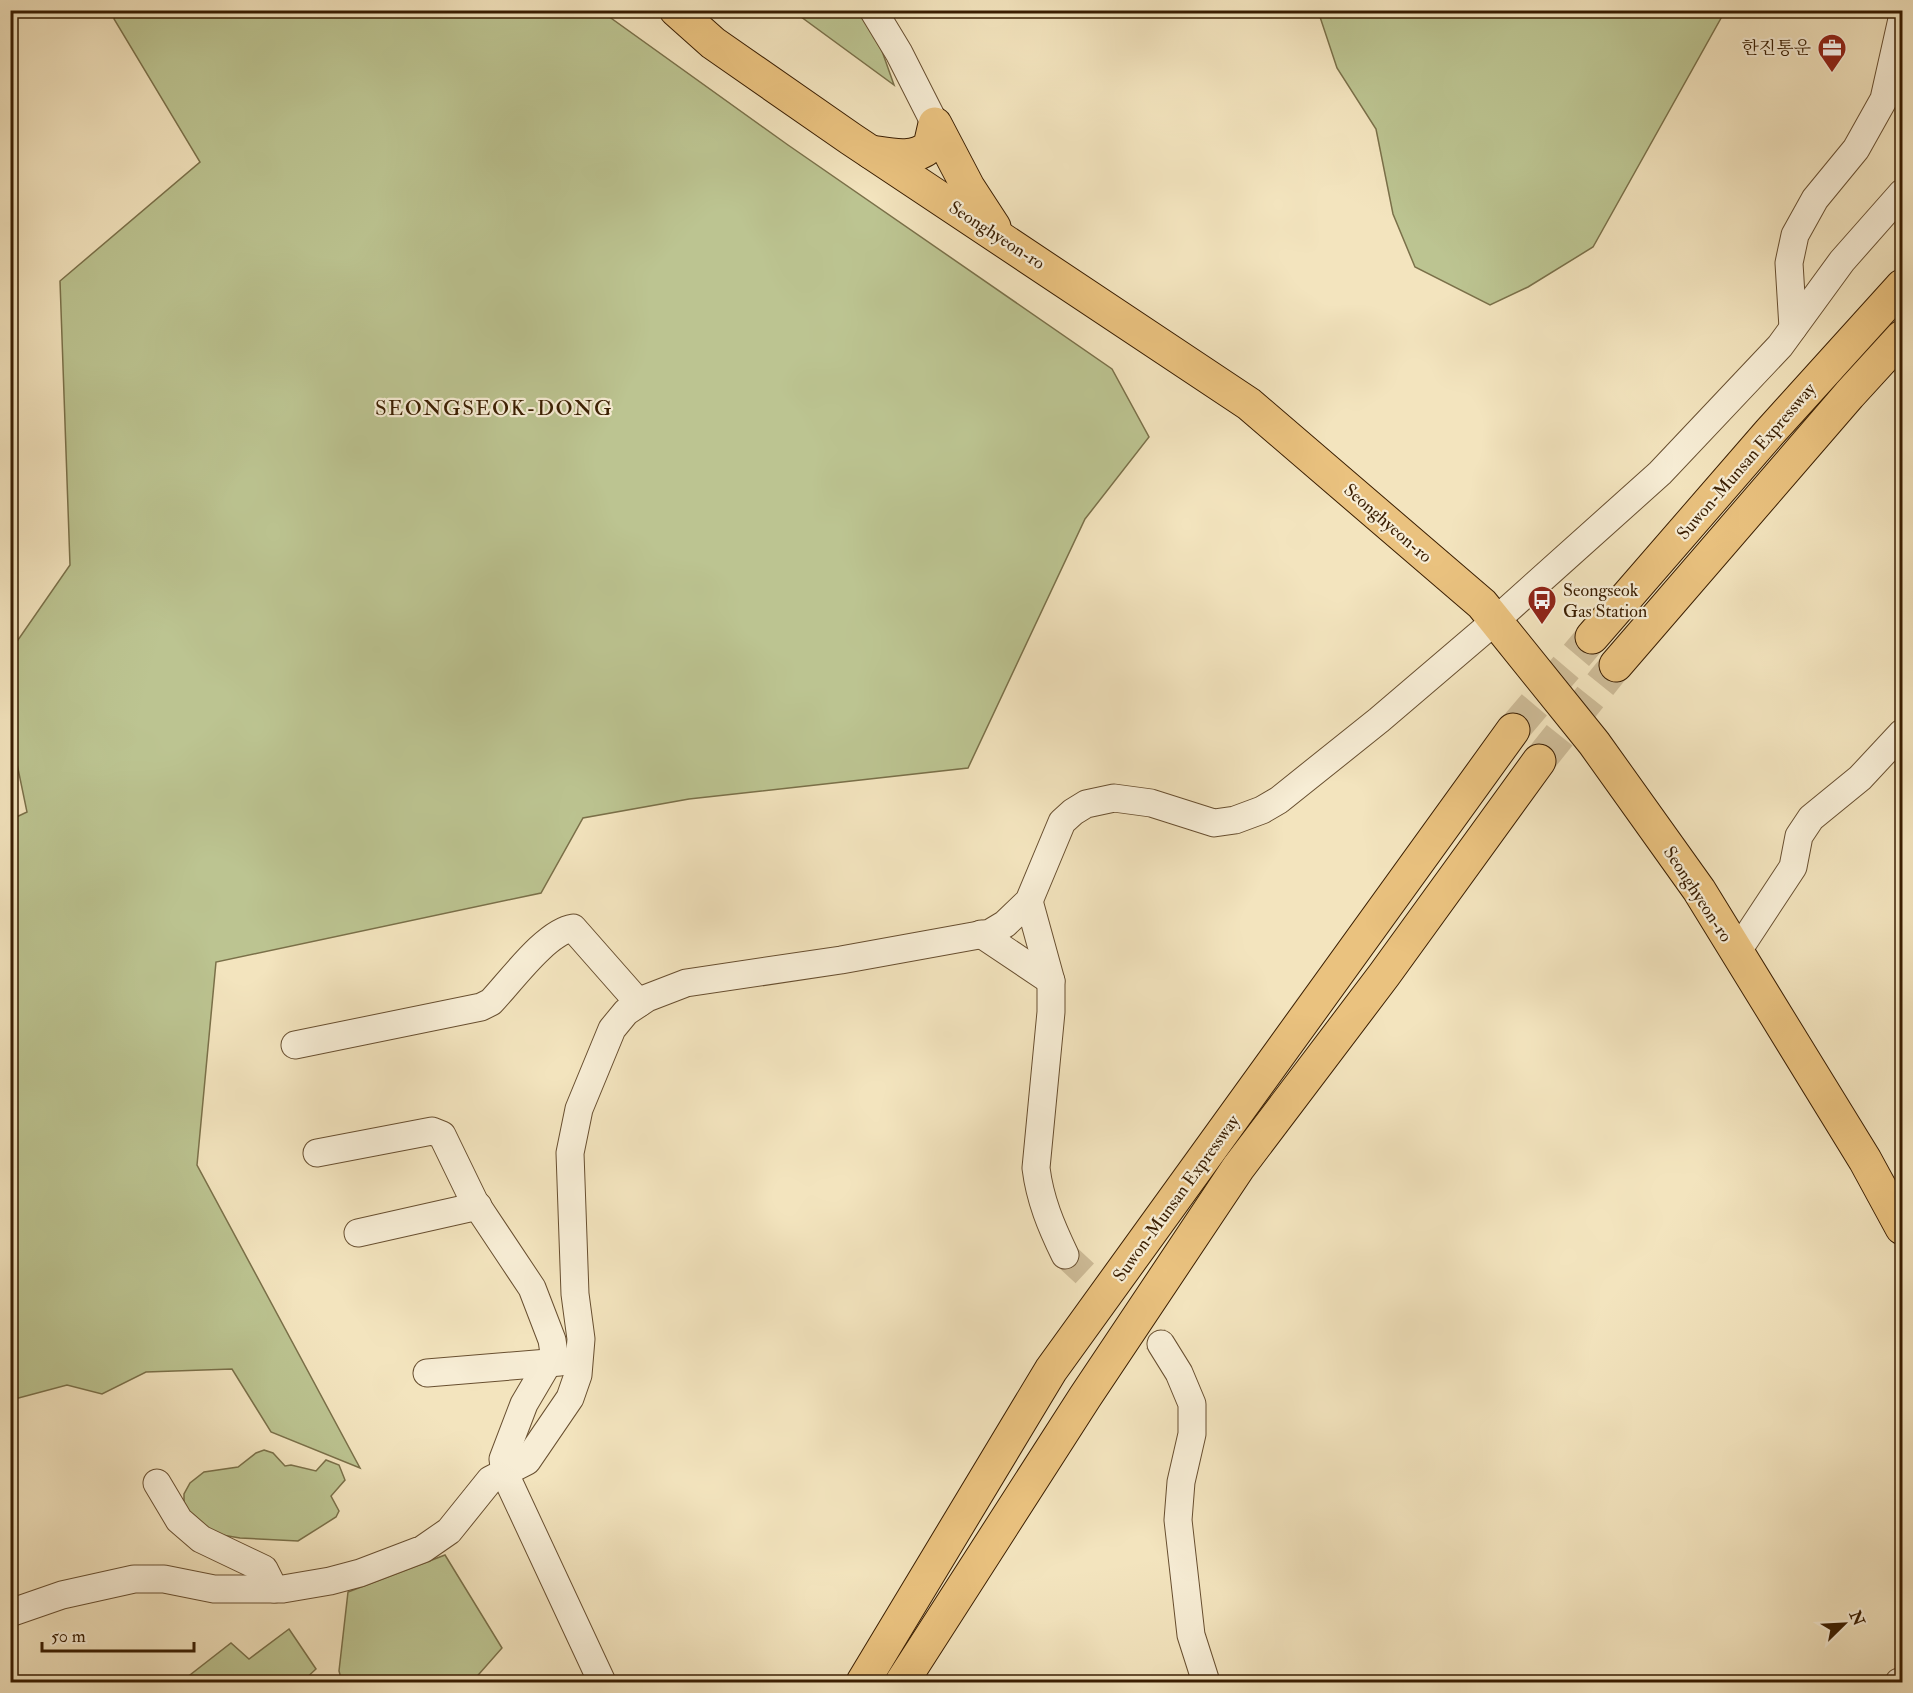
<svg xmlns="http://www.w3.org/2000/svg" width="1913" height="1693" viewBox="0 0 1913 1693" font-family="'IM FELL Double Pica','Noto Serif KR',serif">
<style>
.green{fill:#bcc491;stroke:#7a7049;stroke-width:1.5}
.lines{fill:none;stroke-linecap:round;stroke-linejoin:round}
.minor-tunnel{stroke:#cebc98;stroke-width:27;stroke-dasharray:27 14;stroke-linecap:butt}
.highway-tunnel{stroke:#cebc98;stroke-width:33;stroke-dasharray:33 16;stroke-linecap:butt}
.minor-casing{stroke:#684f30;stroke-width:29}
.major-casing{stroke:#391d01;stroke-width:35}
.highway-casing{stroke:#391d01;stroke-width:35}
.minor{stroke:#f7edd5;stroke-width:27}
.major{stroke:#eac27f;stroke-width:33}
.highway{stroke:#eac27f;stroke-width:33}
.labels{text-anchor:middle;stroke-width:4.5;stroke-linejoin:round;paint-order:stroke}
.poi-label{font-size:18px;fill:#391d01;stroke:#f7edd5;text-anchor:end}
.street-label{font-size:18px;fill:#391d01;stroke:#f7edd5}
.quarter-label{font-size:21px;letter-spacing:1.5px;fill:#391d01;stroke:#f7edd5}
</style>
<rect width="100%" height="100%" fill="#f3e4be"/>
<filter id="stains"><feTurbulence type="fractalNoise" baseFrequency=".00333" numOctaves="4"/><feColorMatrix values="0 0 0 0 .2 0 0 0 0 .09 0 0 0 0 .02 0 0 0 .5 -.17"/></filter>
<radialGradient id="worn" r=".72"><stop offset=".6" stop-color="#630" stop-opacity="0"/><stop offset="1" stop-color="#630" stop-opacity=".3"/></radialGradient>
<g class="green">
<path d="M 117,10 L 601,11 L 788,145 L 1112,369 L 1149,437 L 1085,519 L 968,768 L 689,799 L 583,818 L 541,893 L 216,962 L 197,1165 L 360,1468 L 271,1432 L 232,1369 L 146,1372 L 102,1394 L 67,1385 L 11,1400 L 10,820 L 27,812 L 11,735 L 11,650 L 70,565 L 60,281 L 200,162 L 114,19 Z"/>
<path d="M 793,11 L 859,11 L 882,51 L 894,85 Z"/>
<path d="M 1318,11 L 1318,10 L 1725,11 L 1593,247 L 1528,287 L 1490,305 L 1415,267 L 1393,214 L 1376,129 L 1337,68 Z"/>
<path d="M 264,1450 L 273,1453 L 285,1466 L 291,1465 L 316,1471 L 326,1460 L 339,1465 L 345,1480 L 331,1496 L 339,1511 L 336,1517 L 298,1541 L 240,1538 L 222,1535 L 196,1527 L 184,1502 L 184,1494 L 190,1483 L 204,1472 L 238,1467 L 256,1453 Z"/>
<path d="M 445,1555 L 502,1648 L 472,1682 L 342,1682 L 339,1671 L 348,1592 Z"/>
<path d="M 289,1629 L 316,1669 L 302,1682 L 181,1682 L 231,1643 L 249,1659 Z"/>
</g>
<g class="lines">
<path class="minor-tunnel" d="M 1065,1255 L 1161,1344"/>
<g class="highway-tunnel">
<path d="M 1513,730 L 1592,637"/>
<path d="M 1539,761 L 1616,665"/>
</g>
<g class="minor-casing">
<g id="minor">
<path d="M 873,10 L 899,53 L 935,124"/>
<path d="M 1793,328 L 1789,263 L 1795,235 L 1815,199 L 1856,149 L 1884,99 L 1902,19"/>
<path d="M 1029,901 L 1051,981 L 1051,1012 L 1036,1168 C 1040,1200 1051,1226 1065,1255"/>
<path d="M 981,934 L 1051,981"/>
<path d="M 1737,952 L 1793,867 L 1799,836 L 1811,818 L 1860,778 L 1902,733"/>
<path d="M 295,1045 L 481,1007 L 491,1002 C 511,981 546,932 573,928 L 639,1003"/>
<path d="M 317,1153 L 432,1131 L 442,1135 L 474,1201 L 532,1288 L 552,1340 L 554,1353 L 524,1404 L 503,1459 L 505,1474 L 602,1682"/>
<path d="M 358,1233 L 478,1206"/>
<path d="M 1161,1344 L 1179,1373 L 1192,1404 L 1192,1434 L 1181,1482 L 1178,1520 L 1191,1635 L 1206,1682"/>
<path d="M 427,1373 L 560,1362"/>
<path d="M 157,1483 L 179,1520 L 201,1539 L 264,1569 L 274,1589"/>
<path d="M 10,1613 L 62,1595 L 134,1579 L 164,1579 L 214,1589 L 283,1589 L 330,1581 L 360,1573 L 423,1549 L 449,1531 L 490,1480 L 527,1461 L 570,1398 L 578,1375 L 581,1339 L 575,1294 L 570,1153 L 579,1109 L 612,1029 L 626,1012 L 647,998 L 686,983 L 841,960 L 990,933 L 1005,924 L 1029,901 L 1062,822 L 1073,812 L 1086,804 L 1114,798 L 1151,803 L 1214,823 L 1235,820 L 1262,810 L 1279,800 L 1379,720 L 1495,621 L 1660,473 L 1780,346 L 1842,261 L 1902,193"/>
<path d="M 1899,1682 L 1902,1681"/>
</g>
</g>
<g class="major-casing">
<g id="major">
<path d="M 676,10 L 713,43 L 851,139 L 1249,404 L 1482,604 L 1594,743 L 1699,890 L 1865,1160 L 1902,1228"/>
<path d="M 871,152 C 891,155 914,161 930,146 L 935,124 L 968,187 L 994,227"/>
</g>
</g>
<g class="highway-casing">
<g id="highway">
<path d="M 1592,637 L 1769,433 L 1902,286"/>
<path d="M 1616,665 L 1849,395 L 1902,337"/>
<path d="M 863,1682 L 1051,1370 L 1513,730"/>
<path d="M 902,1682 L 1085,1397 L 1238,1168 L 1384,975 L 1539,761"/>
</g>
</g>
<use href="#minor" class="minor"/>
<use href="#major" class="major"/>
<use href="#highway" class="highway"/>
</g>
<defs>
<g id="office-pin" transform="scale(1.5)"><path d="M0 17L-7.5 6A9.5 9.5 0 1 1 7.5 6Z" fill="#8f2418" stroke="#f7edd5"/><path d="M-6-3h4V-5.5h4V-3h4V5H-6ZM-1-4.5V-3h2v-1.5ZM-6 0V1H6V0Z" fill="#fff"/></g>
<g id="bus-pin" transform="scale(1.5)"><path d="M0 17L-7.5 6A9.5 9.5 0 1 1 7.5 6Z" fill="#8f2418" stroke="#f7edd5"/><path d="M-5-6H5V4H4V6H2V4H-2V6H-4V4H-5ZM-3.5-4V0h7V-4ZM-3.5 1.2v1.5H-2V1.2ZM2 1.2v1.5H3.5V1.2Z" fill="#fff"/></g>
</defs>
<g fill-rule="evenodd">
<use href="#office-pin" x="1832" y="48"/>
<use href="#bus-pin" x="1542" y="600"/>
</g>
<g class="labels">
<g class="poi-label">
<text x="1811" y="54">한진통운</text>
<text x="1563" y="596" text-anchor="start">Seongseok<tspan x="1563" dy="21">Gas Station</tspan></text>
</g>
<g class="street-label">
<text transform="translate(997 235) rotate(33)" y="6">Seonghyeon-ro</text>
<text transform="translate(1746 461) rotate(-49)" y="6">Suwon-Munsan Expressway</text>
<text transform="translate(1388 523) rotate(41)" y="6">Seonghyeon-ro</text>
<text transform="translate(1698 894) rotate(57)" y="6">Seonghyeon-ro</text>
<text transform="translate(1176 1198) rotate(-54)" y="6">Suwon-Munsan Expressway</text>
</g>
<g class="quarter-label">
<text x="494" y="415">SEONGSEOK-DONG</text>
</g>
</g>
<rect width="1913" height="1693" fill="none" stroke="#f3e4be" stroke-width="36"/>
<rect x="12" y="12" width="1889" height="1669" fill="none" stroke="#391d01" stroke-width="3"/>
<rect x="18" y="18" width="1877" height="1657" fill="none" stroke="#391d01" stroke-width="1.5"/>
<g transform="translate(1844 1624) rotate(66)" stroke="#f7edd5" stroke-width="4.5" paint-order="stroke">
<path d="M0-4.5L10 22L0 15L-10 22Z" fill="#391d01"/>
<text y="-9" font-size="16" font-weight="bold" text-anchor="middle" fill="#391d01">N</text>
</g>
<path d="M42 1642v9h152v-9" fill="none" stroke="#391d01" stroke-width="3"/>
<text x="51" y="1642" font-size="18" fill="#391d01" stroke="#f7edd5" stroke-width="4.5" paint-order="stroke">50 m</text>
<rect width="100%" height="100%" filter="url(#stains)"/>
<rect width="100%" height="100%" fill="url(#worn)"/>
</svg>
